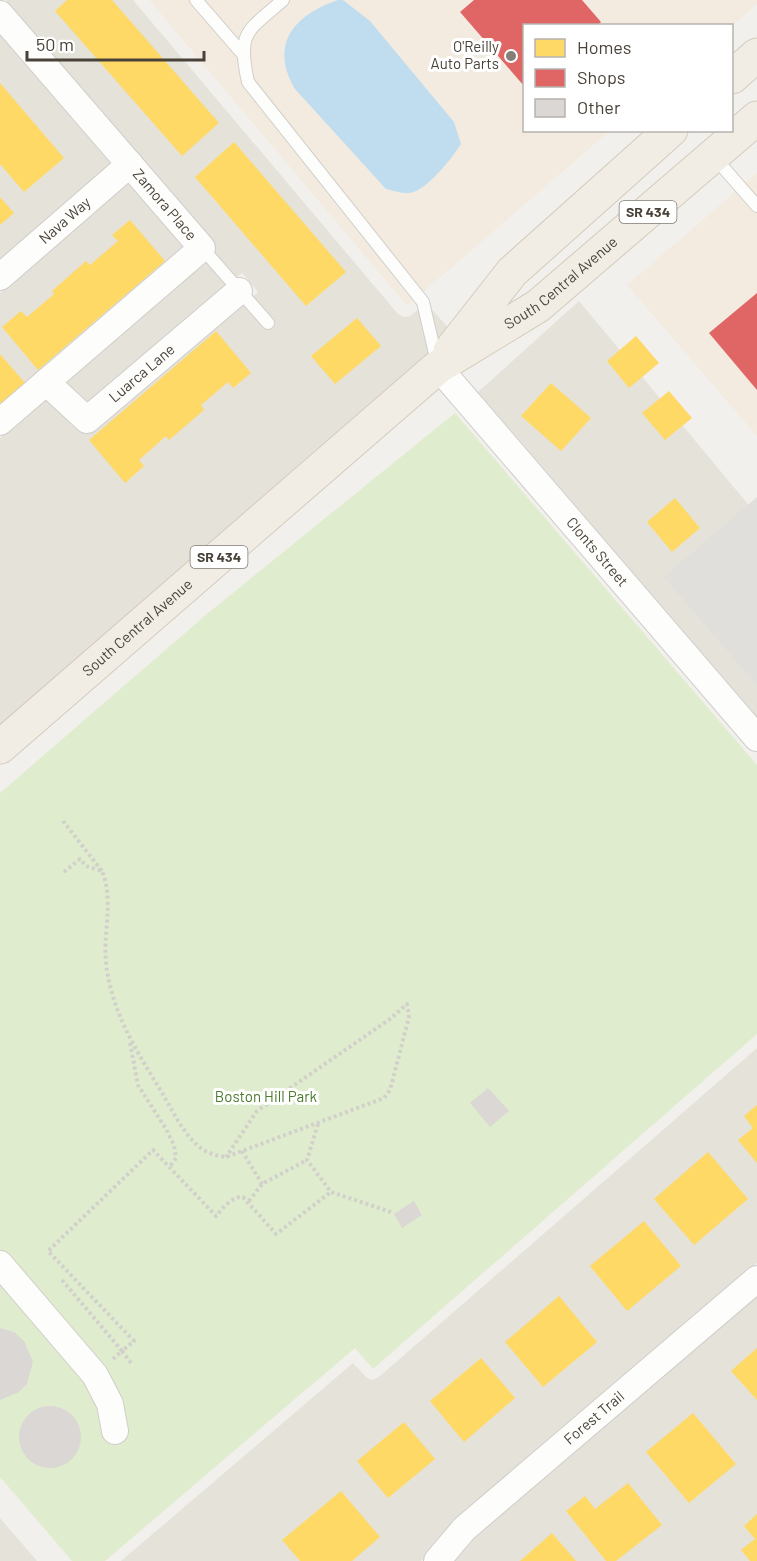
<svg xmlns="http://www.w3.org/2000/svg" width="757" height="1561" viewBox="0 0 757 1561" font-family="Barlow,sans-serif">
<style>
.residential{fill:#e5e2da}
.commercial{fill:#f4ebe0}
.green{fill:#e0ecce}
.parking{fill:#e1dfdc}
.water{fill:#bfddee}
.homes{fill:#ffd966}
.shops{fill:#e06666}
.building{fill:#dad7d4}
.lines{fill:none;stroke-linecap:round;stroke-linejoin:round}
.service-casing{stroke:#d0ceca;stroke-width:14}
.minor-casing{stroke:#d0ceca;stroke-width:28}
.primary-casing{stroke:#d4cbbb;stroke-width:35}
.path{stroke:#d2d0cb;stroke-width:4;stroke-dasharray:3 3;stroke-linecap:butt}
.service{stroke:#fdfdfc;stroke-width:12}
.minor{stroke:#fdfdfc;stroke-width:26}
.primary{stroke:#f1ede5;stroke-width:33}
.poi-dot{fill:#847f77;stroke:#fff;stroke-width:2}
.labels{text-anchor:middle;stroke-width:6;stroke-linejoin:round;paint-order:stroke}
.shield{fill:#fff;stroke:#807b74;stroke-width:1.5}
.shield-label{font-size:14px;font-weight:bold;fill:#494238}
.poi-label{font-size:15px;fill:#494238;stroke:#fff;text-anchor:end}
.street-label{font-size:15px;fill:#494238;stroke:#fff}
.park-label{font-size:15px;fill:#4c7a2c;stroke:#fff}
</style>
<rect width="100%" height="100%" fill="#f2f0ed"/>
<g class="residential">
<path d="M 6,0 L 133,0 L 398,314 L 404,317 L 410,316 L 426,303 L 451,331 L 430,357 L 0,731 L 0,438 L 45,399 L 77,430 L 95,429 L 258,292 L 242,273 L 89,403 L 65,381 L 210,257 L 212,239 Z"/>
<path d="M 0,35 L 112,165 L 0,261 Z"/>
<path d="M 128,183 L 184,248 L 0,406 L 0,293 Z"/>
<path d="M 579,301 L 757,515 L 757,717 L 478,392 Z"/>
<path d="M 757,1048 L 757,1263 L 456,1520 L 421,1561 L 121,1561 L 353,1363 L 367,1378 L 373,1380 L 380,1376 Z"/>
<path d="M 757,1295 L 757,1561 L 453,1561 L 473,1538 Z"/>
<path d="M 0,1518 L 37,1561 L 0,1561 Z"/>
</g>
<g class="commercial">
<path d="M 149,0 L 757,0 L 757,4 L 732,26 L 524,26 L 524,130 L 610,131 L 407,306 Z"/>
<path d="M 757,173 L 757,436 L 627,285 Z"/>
</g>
<path class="green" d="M 455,413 L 757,765 L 757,1034 L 373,1369 L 355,1348 L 105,1561 L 72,1561 L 0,1477 L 0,793 L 208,613 Z"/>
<path class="parking" d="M 757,497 L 757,685 L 664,577 Z"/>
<path class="water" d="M 338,0 L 343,0 L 370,21 L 454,122 L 461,144 C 452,158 431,185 414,192 C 405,195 395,191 386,189 L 295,89 C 269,44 294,15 338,0 Z"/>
<g class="homes">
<path d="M 67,0 L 112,0 L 219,123 L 182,156 L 55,11 Z"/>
<path d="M 0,83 L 64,158 L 24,192 L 0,164 Z"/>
<path d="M 234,142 L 346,272 L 306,306 L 195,177 Z"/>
<path d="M 0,197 L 14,213 L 0,225 Z"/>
<path d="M 130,220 L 165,261 L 38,370 L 2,327 L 21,311 L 27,317 L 54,294 L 52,291 L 86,261 L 90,265 L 118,241 L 112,235 Z"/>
<path d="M 357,318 L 381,346 L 335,384 L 311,356 Z"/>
<path d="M 216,331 L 251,373 L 233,388 L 228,382 L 201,405 L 204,410 L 169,440 L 166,436 L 139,460 L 144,466 L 125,483 L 89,440 Z"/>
<path d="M 636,336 L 659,363 L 629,388 L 607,361 Z"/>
<path d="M 0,354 L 25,383 L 0,405 Z"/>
<path d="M 551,383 L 591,418 L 561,451 L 521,416 Z"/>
<path d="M 669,391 L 692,418 L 665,440 L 642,413 Z"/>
<path d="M 675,498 L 700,528 L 672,552 L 647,522 Z"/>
<path d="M 757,1105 L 757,1163 L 738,1140 L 753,1128 L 744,1116 Z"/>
<path d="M 708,1152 L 748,1199 L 694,1245 L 654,1199 Z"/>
<path d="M 644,1221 L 681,1266 L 627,1311 L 590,1266 Z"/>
<path d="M 559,1296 L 597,1342 L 543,1387 L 505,1342 Z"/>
<path d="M 757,1348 L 757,1400 L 731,1371 Z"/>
<path d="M 481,1358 L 515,1398 L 464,1442 L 430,1401 Z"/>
<path d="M 693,1413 L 736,1464 L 689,1503 L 646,1452 Z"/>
<path d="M 404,1422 L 435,1459 L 388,1498 L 357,1461 Z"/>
<path d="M 628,1483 L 662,1525 L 616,1561 L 606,1561 L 566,1511 L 585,1496 L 595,1509 Z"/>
<path d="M 341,1491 L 380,1537 L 352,1561 L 300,1561 L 282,1540 Z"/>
<path d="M 757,1514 L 757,1561 L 750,1561 L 741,1550 L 755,1539 L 744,1526 Z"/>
<path d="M 552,1533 L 576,1561 L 520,1561 Z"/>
</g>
<g class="shops">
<path d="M 474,0 L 582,0 L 601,22 L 597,26 L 524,26 L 524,86 L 460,12 Z"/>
<path d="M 757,293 L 757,390 L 709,333 Z"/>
</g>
<g class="building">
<path d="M 488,1088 L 509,1111 L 490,1127 L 470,1103 Z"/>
<path d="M 414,1201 L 422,1215 L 402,1228 L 394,1214 Z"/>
<path d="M 0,1328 L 14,1332 L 24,1341 L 33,1362 L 27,1384 L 19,1392 L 0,1400 Z"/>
<circle cx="50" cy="1437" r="31"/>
</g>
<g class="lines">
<g class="service-casing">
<g id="service">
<path d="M 196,0 L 241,52"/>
<path d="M 283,0 C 247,32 237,31 248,82 L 423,302 L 437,362"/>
<path d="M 714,157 L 757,206"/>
<path d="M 202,248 L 268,323"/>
</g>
</g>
<g class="minor-casing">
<g id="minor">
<path id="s1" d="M 0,14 L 202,248 L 0,422"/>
<path id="s2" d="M 0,277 L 130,164"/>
<path id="s3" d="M 438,367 L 757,738"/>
<path id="s4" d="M 46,382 L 87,420 L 239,291"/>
<path d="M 0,1264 L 95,1375 L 110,1404 L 115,1431"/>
<path id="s5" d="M 437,1561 L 464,1529 L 757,1279"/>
</g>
</g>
<g class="primary-casing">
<g id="primary">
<path d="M 732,77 L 757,55"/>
<path d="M 450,351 L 512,272 L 671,130"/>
<path id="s6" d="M 0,747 L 438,367 L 538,306 L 757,118"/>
</g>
</g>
<g class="path">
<path d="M 63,821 L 102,871"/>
<path d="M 64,872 L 80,859 L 86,866 L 102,871 C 114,900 103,932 106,962 C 111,1013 138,1053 164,1096 C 173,1112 183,1132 197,1145 C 204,1152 216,1156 226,1157 L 384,1098 L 390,1090 L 409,1017 L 407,1004 L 390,1019 L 257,1111 L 226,1157"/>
<path d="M 130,1043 L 138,1085 L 166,1129 L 174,1145 L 176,1158 L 169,1168"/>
<path d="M 318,1124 L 307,1160 L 331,1192 L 391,1212"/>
<path d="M 242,1151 L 262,1184"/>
<path d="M 249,1201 L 262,1184 L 307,1160"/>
<path d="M 62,1280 L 122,1351 L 134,1341 L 48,1251 L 153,1150 L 216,1216 C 223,1208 232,1196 243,1197 L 276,1234 L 331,1192"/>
<path d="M 113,1359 L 122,1351 L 131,1363"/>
</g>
<use href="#service" class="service"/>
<use href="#minor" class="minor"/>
<use href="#primary" class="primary"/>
</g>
<circle class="poi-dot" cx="511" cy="56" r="6"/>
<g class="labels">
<g class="shield">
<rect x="619.5" y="201" width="57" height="22" rx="4.5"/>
<rect x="190.5" y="546" width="57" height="22" rx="4.5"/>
</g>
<g class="shield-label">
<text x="648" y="217">SR 434</text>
<text x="219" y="562">SR 434</text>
</g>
<g class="poi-label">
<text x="499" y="52">O'Reilly<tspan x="499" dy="17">Auto Parts</tspan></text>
</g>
<g class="street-label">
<text dy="5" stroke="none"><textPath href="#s1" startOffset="252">Zamora Place</textPath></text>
<text dy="5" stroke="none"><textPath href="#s2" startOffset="86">Nava Way</textPath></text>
<text dy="5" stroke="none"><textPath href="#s6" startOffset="729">South Central Avenue</textPath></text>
<text dy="5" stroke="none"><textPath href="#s4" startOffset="128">Luarca Lane</textPath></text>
<text dy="5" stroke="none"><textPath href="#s3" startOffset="244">Clonts Street</textPath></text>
<text dy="5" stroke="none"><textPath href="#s6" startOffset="182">South Central Avenue</textPath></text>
<text dy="5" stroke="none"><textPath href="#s5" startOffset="213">Forest Trail</textPath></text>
</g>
<g class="park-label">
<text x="266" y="1102">Boston Hill Park</text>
</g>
</g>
<rect x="523" y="24" width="210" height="108" fill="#ffffff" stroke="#b6b3af" stroke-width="1.5"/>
<rect x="535" y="39" width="30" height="18" fill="#ffd966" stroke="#b6b3af" stroke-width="1.5"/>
<text x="577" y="54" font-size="18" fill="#494238">Homes</text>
<rect x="535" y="69" width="30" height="18" fill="#e06666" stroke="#b6b3af" stroke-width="1.5"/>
<text x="577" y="84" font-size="18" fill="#494238">Shops</text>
<rect x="535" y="99" width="30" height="18" fill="#dad7d4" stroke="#b6b3af" stroke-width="1.5"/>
<text x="577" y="114" font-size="18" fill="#494238">Other</text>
<path d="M27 51v9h177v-9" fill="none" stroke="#494238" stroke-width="3"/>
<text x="36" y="51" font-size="18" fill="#494238" stroke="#ffffff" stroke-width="4.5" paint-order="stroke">50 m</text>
</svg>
